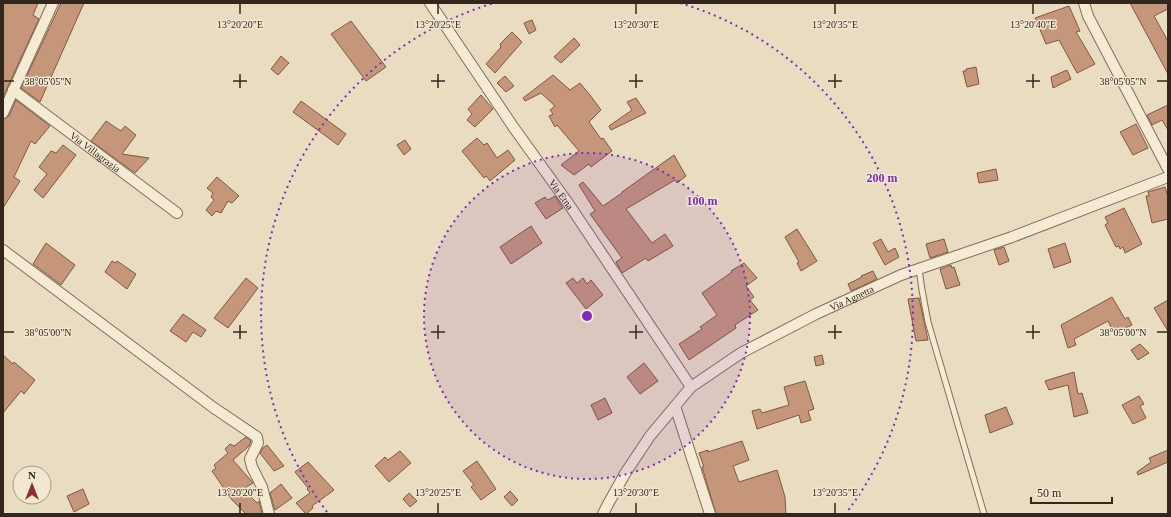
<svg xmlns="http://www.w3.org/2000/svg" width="1171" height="517" viewBox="0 0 1171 517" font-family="Georgia,serif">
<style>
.building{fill:#c5967a;stroke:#7f5842}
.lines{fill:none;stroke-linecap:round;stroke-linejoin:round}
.lane-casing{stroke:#826e5a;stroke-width:7}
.street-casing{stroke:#826e5a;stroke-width:12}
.lane{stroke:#f5ead4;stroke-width:5}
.street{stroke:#f5ead4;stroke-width:10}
.ticks{fill:none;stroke:#33271d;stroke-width:1.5}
.ring{fill:none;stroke:#7b2cbf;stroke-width:2;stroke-dasharray:2 4}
.labels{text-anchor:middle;stroke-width:3;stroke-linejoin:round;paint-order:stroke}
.street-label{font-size:10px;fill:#33271d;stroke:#f2e7d0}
.ticks-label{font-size:10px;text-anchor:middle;fill:#33271d;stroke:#f2e7d0;stroke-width:3;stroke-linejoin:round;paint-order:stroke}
.centre{fill:#7b2cbf;stroke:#f2e7d0;stroke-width:2}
.ring-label{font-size:12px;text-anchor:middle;font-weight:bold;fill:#7b2cbf;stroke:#f2e7d0;stroke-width:3;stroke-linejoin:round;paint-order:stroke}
</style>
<rect width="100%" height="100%" fill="#eadcc1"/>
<g class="building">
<path d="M 3,3 L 38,3 L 33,15 L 39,19 L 3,97 Z"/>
<path d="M 61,3 L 84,3 L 40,102 L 21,88 Z"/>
<path d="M 1130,3 L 1168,3 L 1168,9 L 1154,16 L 1168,41 L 1168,74 Z"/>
<path d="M 1069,6 L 1080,31 L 1076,32 L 1095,64 L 1077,73 L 1059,40 L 1046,44 L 1035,18 Z"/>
<path d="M 532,20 L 536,30 L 529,34 L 524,23 Z"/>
<path d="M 351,21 L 386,67 L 366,81 L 331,34 Z"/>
<path d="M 512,32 L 522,42 L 495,73 L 486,64 L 501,47 L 500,44 Z"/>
<path d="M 574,38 L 580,45 L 561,63 L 554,57 Z"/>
<path d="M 281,56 L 289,63 L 278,75 L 271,69 Z"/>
<path d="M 976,67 L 979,84 L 967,87 L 963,71 L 966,71 L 966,69 Z"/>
<path d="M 1067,70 L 1071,79 L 1053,88 L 1051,77 Z"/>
<path d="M 553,75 L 570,90 L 580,83 L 590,95 L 601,110 L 589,122 L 601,139 L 603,138 L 612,151 L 591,167 L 589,164 L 574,175 L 561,165 L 579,151 L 557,125 L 555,127 L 549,116 L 553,114 L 550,110 L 555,106 L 541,93 L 525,101 L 523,98 Z"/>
<path d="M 505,76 L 514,86 L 506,92 L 497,83 Z"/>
<path d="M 481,95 L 493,109 L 475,127 L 467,120 L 472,114 L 468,109 Z"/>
<path d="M 636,98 L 646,113 L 611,130 L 609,126 L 632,110 L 627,102 Z"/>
<path d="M 16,100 L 50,126 L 35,144 L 31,141 L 14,177 L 20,181 L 3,208 L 3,119 L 6,118 L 9,116 Z"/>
<path d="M 301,101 L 346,134 L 338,145 L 293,112 Z"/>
<path d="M 1168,105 L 1168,130 L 1162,120 L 1152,125 L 1147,115 Z"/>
<path d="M 106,121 L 121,131 L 125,126 L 136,135 L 122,154 L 149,158 L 135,173 L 91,141 Z"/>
<path d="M 1136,124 L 1148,148 L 1133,155 L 1120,132 Z"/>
<path d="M 477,138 L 484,145 L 487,143 L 497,158 L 508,150 L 515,160 L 490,181 L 486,176 L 484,178 L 462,151 Z"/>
<path d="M 405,140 L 411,149 L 404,155 L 397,145 Z"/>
<path d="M 63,145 L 76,155 L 43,198 L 34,190 L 47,174 L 39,167 L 51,151 L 56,153 Z"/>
<path d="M 674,155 L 686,176 L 677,183 L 675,180 L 626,209 L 652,243 L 665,234 L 673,246 L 648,261 L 646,258 L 622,273 L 616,262 L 622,258 L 590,214 L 595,211 L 579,185 L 583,182 L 603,206 L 622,193 L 622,192 Z"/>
<path d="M 996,169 L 998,180 L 979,183 L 977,173 Z"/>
<path d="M 217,177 L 239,196 L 232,203 L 228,201 L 221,213 L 216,211 L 212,216 L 206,210 L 214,200 L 211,197 L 213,193 L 207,188 Z"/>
<path d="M 1165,187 L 1168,197 L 1168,219 L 1152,223 L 1146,196 L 1149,196 L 1148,192 Z"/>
<path d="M 555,196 L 563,208 L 546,219 L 535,203 L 545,197 L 548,200 Z"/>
<path d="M 1124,208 L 1142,244 L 1125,253 L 1123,247 L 1120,249 L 1119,246 L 1116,247 L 1105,225 L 1108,223 L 1105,217 Z"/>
<path d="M 531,226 L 542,243 L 511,264 L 500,247 Z"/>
<path d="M 797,229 L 817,261 L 801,271 L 797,263 L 799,262 L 785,237 Z"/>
<path d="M 881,239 L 888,252 L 895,248 L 899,257 L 885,265 L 873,243 Z"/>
<path d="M 944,239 L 948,252 L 930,258 L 926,244 Z"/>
<path d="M 46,243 L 75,265 L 61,285 L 33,264 Z"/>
<path d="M 1065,243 L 1071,262 L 1054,268 L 1048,249 Z"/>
<path d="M 1004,247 L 1009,261 L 999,265 L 994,250 Z"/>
<path d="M 112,261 L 116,263 L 117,261 L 136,274 L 127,289 L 105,272 Z"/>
<path d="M 744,263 L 757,278 L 746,286 L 754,297 L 750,300 L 758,310 L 735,325 L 736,328 L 689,360 L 679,344 L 702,329 L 700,327 L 717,315 L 702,293 L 732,272 L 731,271 Z"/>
<path d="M 951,265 L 952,268 L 954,267 L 960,285 L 946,289 L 940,269 Z"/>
<path d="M 873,271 L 877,279 L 851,291 L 848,284 L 862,277 L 861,276 Z"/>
<path d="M 246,278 L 258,288 L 228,328 L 214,318 Z"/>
<path d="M 573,278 L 577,283 L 583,278 L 587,284 L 591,280 L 603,295 L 586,309 L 566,283 Z"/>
<path d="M 1112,297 L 1125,319 L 1128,317 L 1132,325 L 1114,333 L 1108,321 L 1074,339 L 1076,345 L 1068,348 L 1061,325 Z"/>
<path d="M 919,298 L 928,340 L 916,341 L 908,299 Z"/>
<path d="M 1168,300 L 1168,331 L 1154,308 Z"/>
<path d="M 183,314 L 206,330 L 201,337 L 193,332 L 186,342 L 170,331 Z"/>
<path d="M 1140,344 L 1149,353 L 1138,360 L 1131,350 Z"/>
<path d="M 3,355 L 13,364 L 14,362 L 35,380 L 24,394 L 21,391 L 3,413 Z"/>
<path d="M 822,355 L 824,364 L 816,366 L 814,357 Z"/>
<path d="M 644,363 L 658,381 L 640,394 L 627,377 Z"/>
<path d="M 1074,372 L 1078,394 L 1082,393 L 1088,413 L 1074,417 L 1068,385 L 1049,390 L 1045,381 Z"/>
<path d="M 805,381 L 814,409 L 808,411 L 811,420 L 801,423 L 799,415 L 757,429 L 752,411 L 760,409 L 762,413 L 789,405 L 784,387 Z"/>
<path d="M 1139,396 L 1144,404 L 1140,406 L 1146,418 L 1133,424 L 1122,405 Z"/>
<path d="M 605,398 L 612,413 L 598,420 L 591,405 Z"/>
<path d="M 1006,407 L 1013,424 L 990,433 L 985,415 Z"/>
<path d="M 246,437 L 251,441 L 249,446 L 233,460 L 253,483 L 243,489 L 257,503 L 259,501 L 262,514 L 246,514 L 232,500 L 212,471 L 216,468 L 214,465 L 228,453 L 225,449 L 230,444 L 234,446 Z"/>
<path d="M 742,441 L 749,460 L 733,466 L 739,482 L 777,470 L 785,497 L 786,514 L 716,514 L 702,467 L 704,467 L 699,453 L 708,450 L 708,452 Z"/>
<path d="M 267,445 L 284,466 L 274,471 L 260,453 L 263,448 Z"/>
<path d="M 1168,450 L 1168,462 L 1138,475 L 1137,472 L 1151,462 L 1149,458 Z"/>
<path d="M 400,451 L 411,463 L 389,482 L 375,466 L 385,457 L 388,460 Z"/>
<path d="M 477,461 L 496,489 L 481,500 L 471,487 L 474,485 L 463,471 Z"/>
<path d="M 308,462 L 334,490 L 312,506 L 313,508 L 306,514 L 296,503 L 310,493 L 307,489 L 308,488 L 295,472 Z"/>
<path d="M 281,484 L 292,498 L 275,510 L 270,493 Z"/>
<path d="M 83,489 L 89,504 L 74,512 L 67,496 Z"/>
<path d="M 510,491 L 518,500 L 512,506 L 504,497 Z"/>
<path d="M 409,493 L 417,501 L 410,507 L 403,499 Z"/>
</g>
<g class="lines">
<g class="lane-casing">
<path id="lane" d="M 919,269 L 922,290 L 928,322 L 984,514"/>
</g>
<g class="street-casing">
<g id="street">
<path id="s1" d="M 430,3 L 514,128 L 568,203 L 691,387"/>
<path d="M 1084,3 L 1088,16 L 1168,169"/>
<path id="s2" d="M 13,90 L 177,213"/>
<path d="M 3,113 L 53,3"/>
<path d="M 3,250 L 214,408 L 257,437 L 258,443 L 250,459 L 252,467 L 262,487 L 269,514"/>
<path d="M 675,406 L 710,514"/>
<path id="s3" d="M 603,514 L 608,504 L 626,472 L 650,436 L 691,387 L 741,353 L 816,314 L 901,275 L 1012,237 L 1168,177"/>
</g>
</g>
<use href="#lane" class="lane"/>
<use href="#street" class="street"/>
</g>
<path class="ticks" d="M 240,4 L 240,14M 438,4 L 438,14M 636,4 L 636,14M 835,4 L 835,14M 1033,4 L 1033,14M 240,74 L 240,88M 438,74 L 438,88M 636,74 L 636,88M 835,74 L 835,88M 1033,74 L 1033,88M 4,81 L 14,81M 233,81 L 247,81M 431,81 L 445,81M 629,81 L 643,81M 828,81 L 842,81M 1026,81 L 1040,81M 1157,81 L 1167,81M 240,325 L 240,339M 438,325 L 438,339M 636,325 L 636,339M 835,325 L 835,339M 1033,325 L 1033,339M 4,332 L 14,332M 233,332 L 247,332M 431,332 L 445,332M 629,332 L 643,332M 828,332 L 842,332M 1026,332 L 1040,332M 1157,332 L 1167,332M 240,503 L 240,513M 438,503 L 438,513M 636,503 L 636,513M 835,503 L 835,513"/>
<circle cx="587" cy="316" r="163" fill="#7b2cbf" fill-opacity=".12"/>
<g class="ring">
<circle cx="587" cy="316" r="163"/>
<path d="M327 512A326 326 0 0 1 494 3M680 3A326 326 0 0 1 847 512"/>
</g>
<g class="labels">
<g class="street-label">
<text dy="4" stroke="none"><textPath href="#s2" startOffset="103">Via Villagrazia</textPath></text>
<text dy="4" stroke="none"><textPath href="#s1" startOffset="232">Via Etna</textPath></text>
<text dy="4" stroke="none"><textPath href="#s3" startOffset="339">Via Agnetta</textPath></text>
</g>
</g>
<g class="ticks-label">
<text x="240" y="28">13°20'20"E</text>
<text x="438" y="28">13°20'25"E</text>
<text x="636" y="28">13°20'30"E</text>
<text x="835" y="28">13°20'35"E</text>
<text x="1033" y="28">13°20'40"E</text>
<text x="48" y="85">38°05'05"N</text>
<text x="1123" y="85">38°05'05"N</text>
<text x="48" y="336">38°05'00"N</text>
<text x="1123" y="336">38°05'00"N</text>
<text x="240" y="496">13°20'20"E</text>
<text x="438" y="496">13°20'25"E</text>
<text x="636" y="496">13°20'30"E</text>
<text x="835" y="496">13°20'35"E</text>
</g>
<circle cx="587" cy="316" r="6" class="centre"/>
<g class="ring-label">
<text x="882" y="182">200 m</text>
<text x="702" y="205">100 m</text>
</g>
<rect width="1171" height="517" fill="none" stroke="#33271d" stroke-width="8"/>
<g transform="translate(32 485)"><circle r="19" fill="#f2e7d0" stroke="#a69a88"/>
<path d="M0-3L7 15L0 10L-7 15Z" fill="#8b2f34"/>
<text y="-6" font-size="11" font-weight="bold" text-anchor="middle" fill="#33271d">N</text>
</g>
<path d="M1031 497v6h81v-6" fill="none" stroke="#33271d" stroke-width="2"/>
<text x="1037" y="497" font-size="12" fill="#33271d" stroke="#f2e7d0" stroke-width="3" paint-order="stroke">50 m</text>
</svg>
